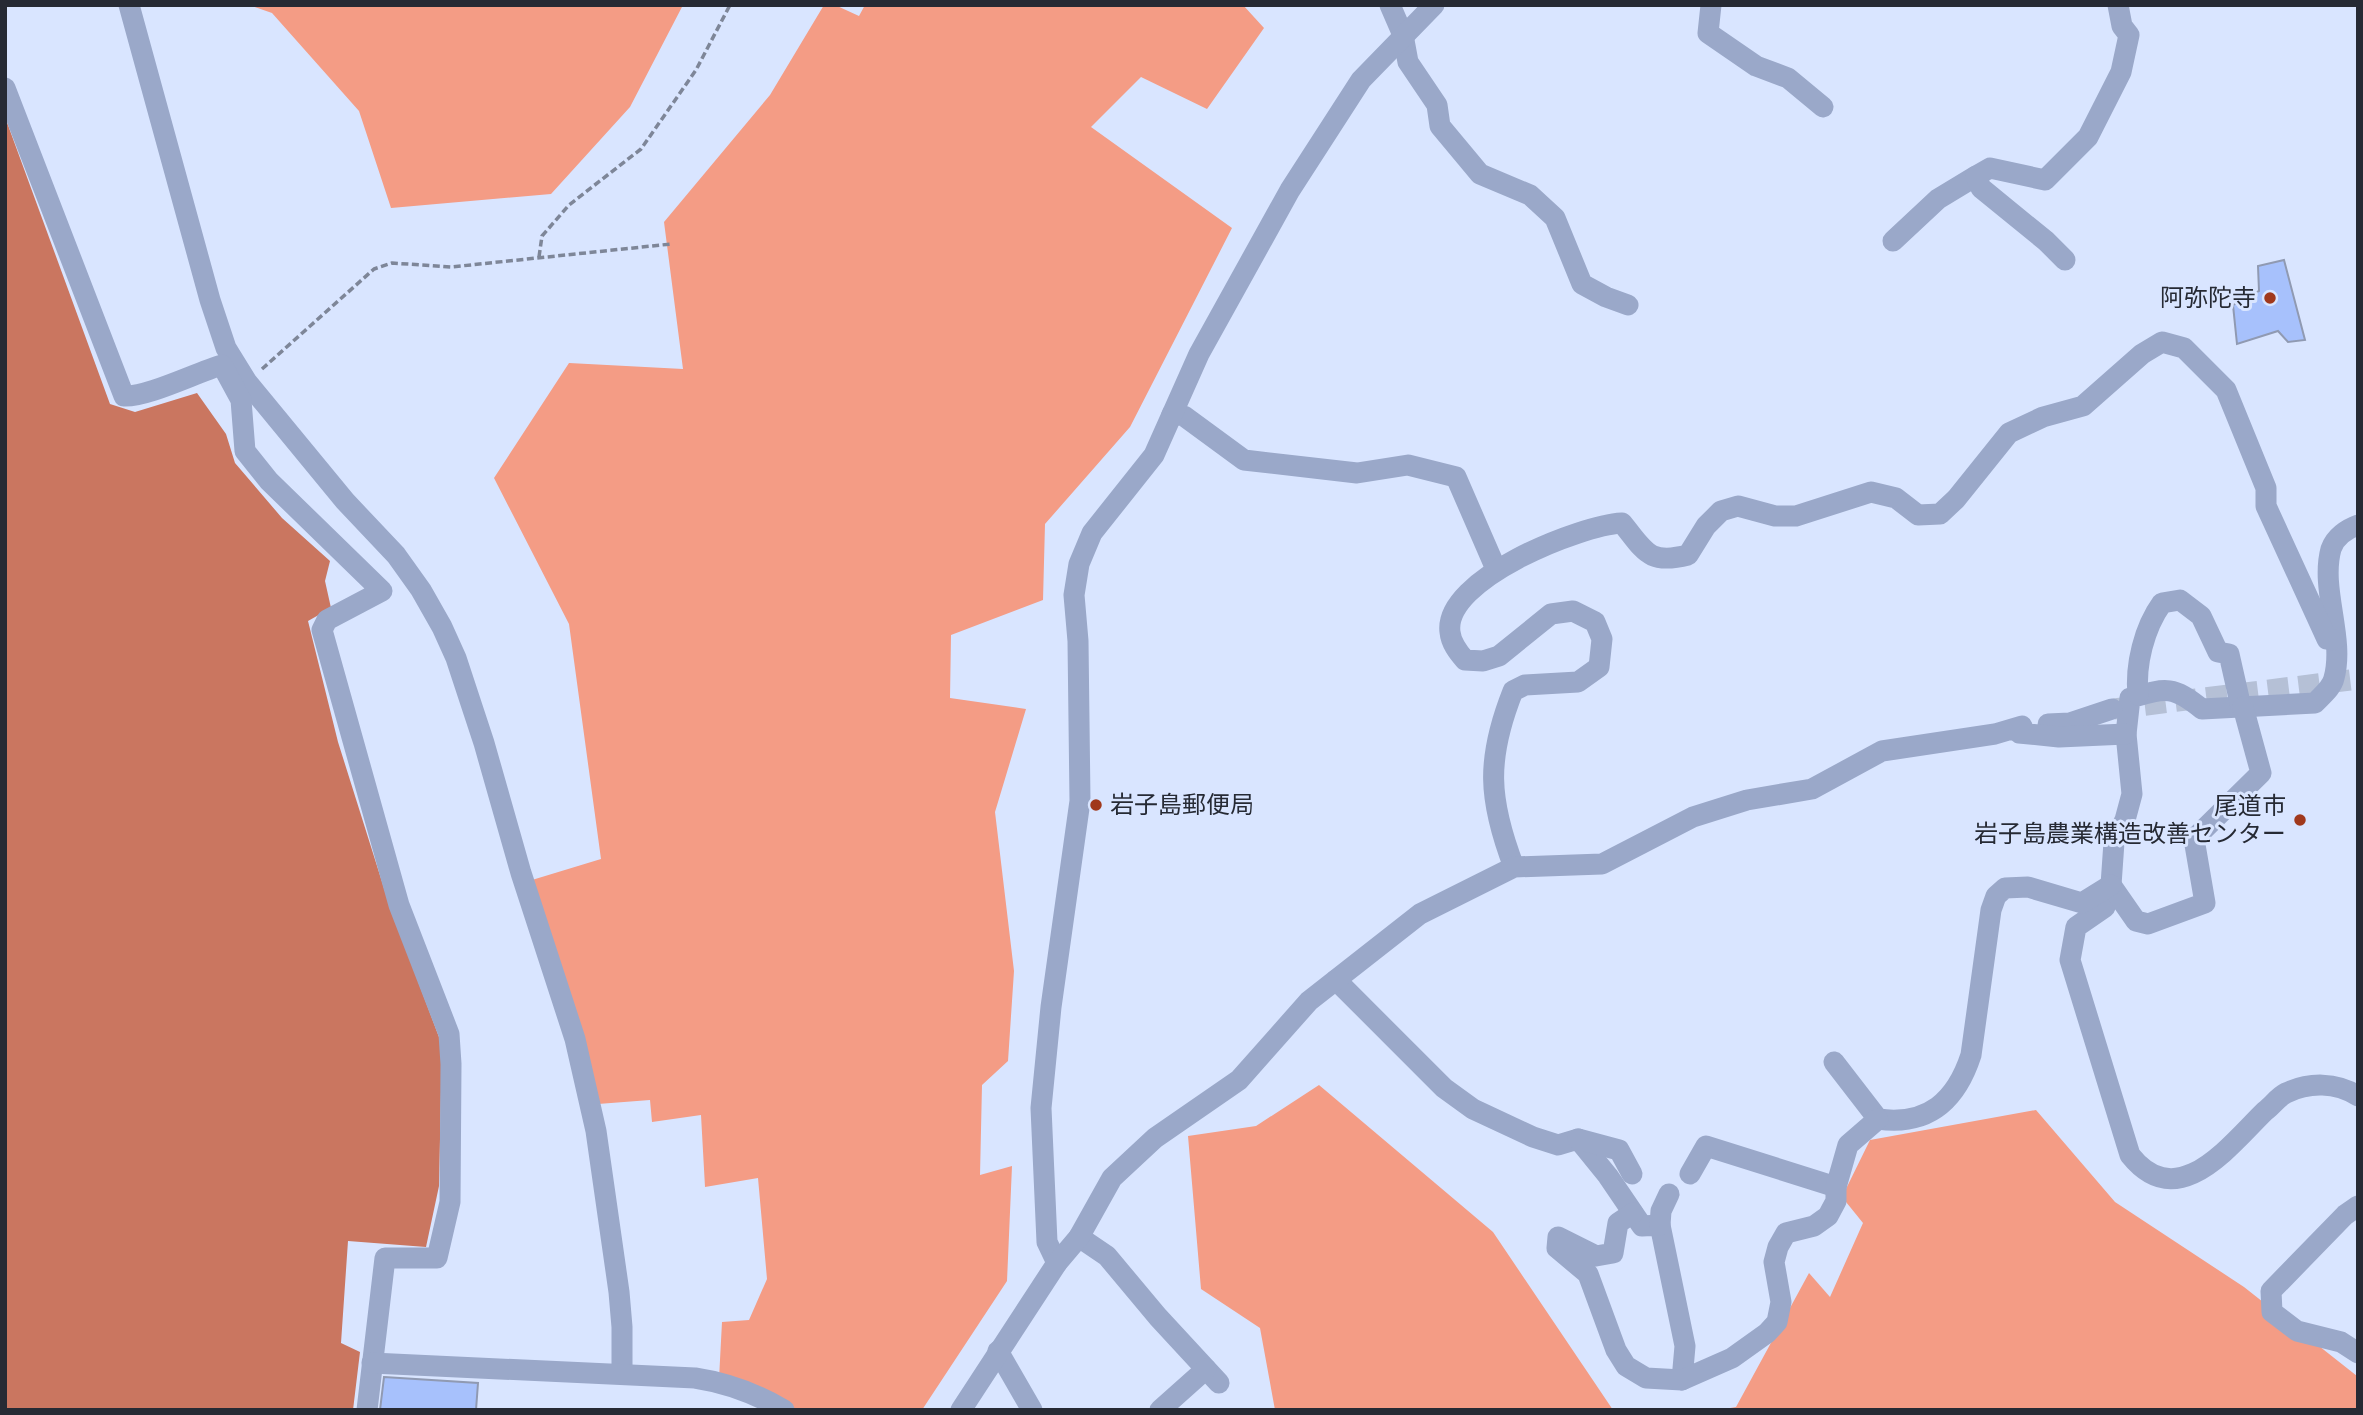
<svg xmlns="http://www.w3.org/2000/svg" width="2363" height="1415" viewBox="0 0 2363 1415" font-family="'Alegreya Sans','Noto Sans JP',sans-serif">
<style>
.forest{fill:#f49c85}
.water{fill:#ca7660}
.building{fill:#a7c1fc;stroke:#909ab2;stroke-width:2}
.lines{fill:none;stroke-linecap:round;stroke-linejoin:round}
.minor-tunnel{stroke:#b5c0d6;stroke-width:21;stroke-dasharray:21 10;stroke-linecap:butt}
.path{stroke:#7e8698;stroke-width:3.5;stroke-dasharray:7 3.5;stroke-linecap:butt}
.minor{stroke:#9aa8c9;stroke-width:21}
.poi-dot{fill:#a0381c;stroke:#d9e5ff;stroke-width:2.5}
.labels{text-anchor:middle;stroke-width:6;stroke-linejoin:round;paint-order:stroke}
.poi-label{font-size:24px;fill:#262a34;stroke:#d9e5ff;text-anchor:end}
</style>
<rect width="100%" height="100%" fill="#d9e5ff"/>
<g class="forest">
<path d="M 249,5 L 683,5 L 630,107 L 551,194 L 391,208 L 359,111 L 272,13 Z"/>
<path d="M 824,5 L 835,5 L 859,16 L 865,5 L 1243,5 L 1264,28 L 1207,109 L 1141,77 L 1091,127 L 1232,228 L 1130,427 L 1045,524 L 1043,600 L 951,635 L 950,698 L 1026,709 L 995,812 L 1014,971 L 1008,1061 L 982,1085 L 980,1175 L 1012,1166 L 1007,1281 L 922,1410 L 786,1410 L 719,1379 L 722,1322 L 749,1320 L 767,1279 L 758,1178 L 705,1187 L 701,1115 L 652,1122 L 650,1100 L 598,1104 L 532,880 L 601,859 L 569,624 L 494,478 L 569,363 L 683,369 L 664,222 L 770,95 Z"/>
<path d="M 1319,1085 L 1493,1232 L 1613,1410 L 1275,1410 L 1260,1328 L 1201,1289 L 1188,1136 L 1256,1126 Z"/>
<path d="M 2036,1110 L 2115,1202 L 2244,1287 L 2357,1376 L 2358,1410 L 1719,1410 L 1736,1407 L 1809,1273 L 1830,1297 L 1863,1223 L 1842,1197 L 1870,1140 Z"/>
</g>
<path class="water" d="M 5,117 L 110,404 L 135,412 L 197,393 L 226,434 L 235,463 L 282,518 L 330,561 L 325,581 L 331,608 L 308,621 L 338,742 L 389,904 L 442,1045 L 439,1186 L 426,1247 L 348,1241 L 341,1343 L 360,1352 L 353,1410 L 5,1410 Z"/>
<g class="building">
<path d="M 2284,260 L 2305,340 L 2288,342 L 2278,331 L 2237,344 L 2233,305 L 2259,291 L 2258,266 Z"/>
<path d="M 384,1377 L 478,1383 L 476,1410 L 380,1410 Z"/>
</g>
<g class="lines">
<path class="minor-tunnel" d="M 2114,709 L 2358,679"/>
<g class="path">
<path d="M 539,257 L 542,236 L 569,205 L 641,149 L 696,70 L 730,5"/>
<path d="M 262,369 L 374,269 L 392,263 L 451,267 L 671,244"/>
</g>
<g class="minor">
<path d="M 129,5 L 210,300 L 226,348 L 247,382 L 345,501 L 396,555 L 421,590 L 442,627 L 456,658 L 484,743 L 521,873 L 575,1039 L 596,1131 L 619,1292 L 622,1327 L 622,1373"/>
<path d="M 1390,5 L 1403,35 L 1408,62 L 1437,105 L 1440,126 L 1480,174 L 1530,195 L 1555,218 L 1582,284 L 1606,297 L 1628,305"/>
<path d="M 1711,5 L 1708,33 L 1756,66 L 1788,78 L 1823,107"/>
<path d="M 5,88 L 124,396 C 148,397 195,373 222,365 L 241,400 L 245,451 L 269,481 L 382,591 L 327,620 L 322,630 L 399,905 L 449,1034 L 451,1064 L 450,1202 L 437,1258 L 385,1258 L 367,1410"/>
<path d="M 1893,241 L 1938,199 L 1976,176"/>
<path d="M 2065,260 L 2046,241 L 1981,188 L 1976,176 L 1990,168 L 2045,180 L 2088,137 L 2121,72 L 2129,35 L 2122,26 L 2118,5"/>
<path d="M 1172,414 L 1184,416 L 1244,460 L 1357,473 L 1408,465 L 1456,477 L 1496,569"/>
<path d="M 2358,525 C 2347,529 2335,537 2331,549 C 2320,589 2345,638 2334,678 C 2332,688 2321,696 2315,703 L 2202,709 C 2172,685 2166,688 2130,698 L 2126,734 L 2132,794 L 2125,820 L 2114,842 L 2111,885 L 2105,907 L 2076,927 L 2070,960 L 2130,1155 C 2178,1215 2229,1146 2265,1111 C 2272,1106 2278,1097 2286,1093 C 2309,1082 2336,1082 2358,1096"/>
<path d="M 2138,695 C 2135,665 2144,628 2162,603 L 2180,600 L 2201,616 L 2218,652 L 2229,654 L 2241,707"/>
<path d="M 2048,724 L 2070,723 L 2112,709"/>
<path d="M 1514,867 C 1488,799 1486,759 1513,691 L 1525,685 L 1578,682 L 1599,667 L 1602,639 L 1595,622 L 1573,611 L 1551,614 L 1499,656 L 1483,661 L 1465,660 C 1458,652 1451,643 1450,632 C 1443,579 1581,525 1622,523 C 1645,551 1648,565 1688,555 L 1706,526 L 1721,511 L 1738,506 L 1775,516 L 1796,516 L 1871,492 L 1896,498 L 1918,515 L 1940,514 L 1956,499 L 2009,433 L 2043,417 L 2083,406 L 2142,354 L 2162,342 L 2184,348 L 2226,390 L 2266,488 L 2266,506 L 2327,639 L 2335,640"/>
<path d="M 2111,885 L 2136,921 L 2148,924 L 2205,903 L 2194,839 L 2261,773 L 2243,707"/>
<path d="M 1336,980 L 1444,1088 L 1473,1109 L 1533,1137 L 1558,1145 L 1578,1139 L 1608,1176 L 1642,1226 L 1660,1225 L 1685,1346 L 1682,1380"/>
<path d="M 1834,1062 L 1878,1119 C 1928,1126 1956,1101 1971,1055 L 1991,910 L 1996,896 L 2005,888 L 2028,887 L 2082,903 L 2111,885"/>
<path d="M 1578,1139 L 1619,1150 L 1632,1174"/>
<path d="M 1690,1174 L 1706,1146 L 1836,1187"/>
<path d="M 2358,1206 L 2345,1215 L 2271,1291 L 2272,1312 L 2297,1331 L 2341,1342 L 2358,1353"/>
<path d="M 1633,1213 L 1618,1223 L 1613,1253 L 1596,1256 L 1558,1237 L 1557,1248 L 1588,1274 L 1616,1350 L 1626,1366 L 1646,1378 L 1682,1380 L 1732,1358 L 1767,1333 L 1777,1322 L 1781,1302 L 1774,1262 L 1778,1247 L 1786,1233 L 1814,1226 L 1828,1216 L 1836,1201 L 1836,1187 L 1848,1145 L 1878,1119"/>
<path d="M 1660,1225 L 1661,1211 L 1669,1194"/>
<path d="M 1079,1237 L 1107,1256 L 1158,1317 L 1219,1383"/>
<path d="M 1057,1263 L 1047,1242 L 1041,1108 L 1051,1007 L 1080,801 L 1078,641 L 1074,595 L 1079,564 L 1092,533 L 1154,455 L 1199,354 L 1290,190 L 1361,80 L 1434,5"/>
<path d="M 998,1351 L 1032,1410"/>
<path d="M 372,1363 L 695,1378 C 728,1383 755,1393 784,1410"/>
<path d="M 961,1410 L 1057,1263 L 1079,1237 L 1112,1178 L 1155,1138 L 1239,1080 L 1309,1001 L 1420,914 L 1514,867 L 1602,864 L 1693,817 L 1747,800 L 1812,789 L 1882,751 L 1995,734 L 2022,726 L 2019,733 L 2059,737 L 2126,734"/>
<path d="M 1160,1410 L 1206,1369"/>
</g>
</g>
<g class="poi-dot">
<circle cx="2270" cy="298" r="7"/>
<circle cx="1096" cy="805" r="7"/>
<circle cx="2300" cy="820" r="7"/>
</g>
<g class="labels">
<g class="poi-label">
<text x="2256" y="306">阿弥陀寺</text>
<text x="1110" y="813" text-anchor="start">岩子島郵便局</text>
<text x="2286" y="814">尾道市<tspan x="2286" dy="28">岩子島農業構造改善センター</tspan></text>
</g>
</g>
<rect width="2363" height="1415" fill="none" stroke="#262a34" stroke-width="14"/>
</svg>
